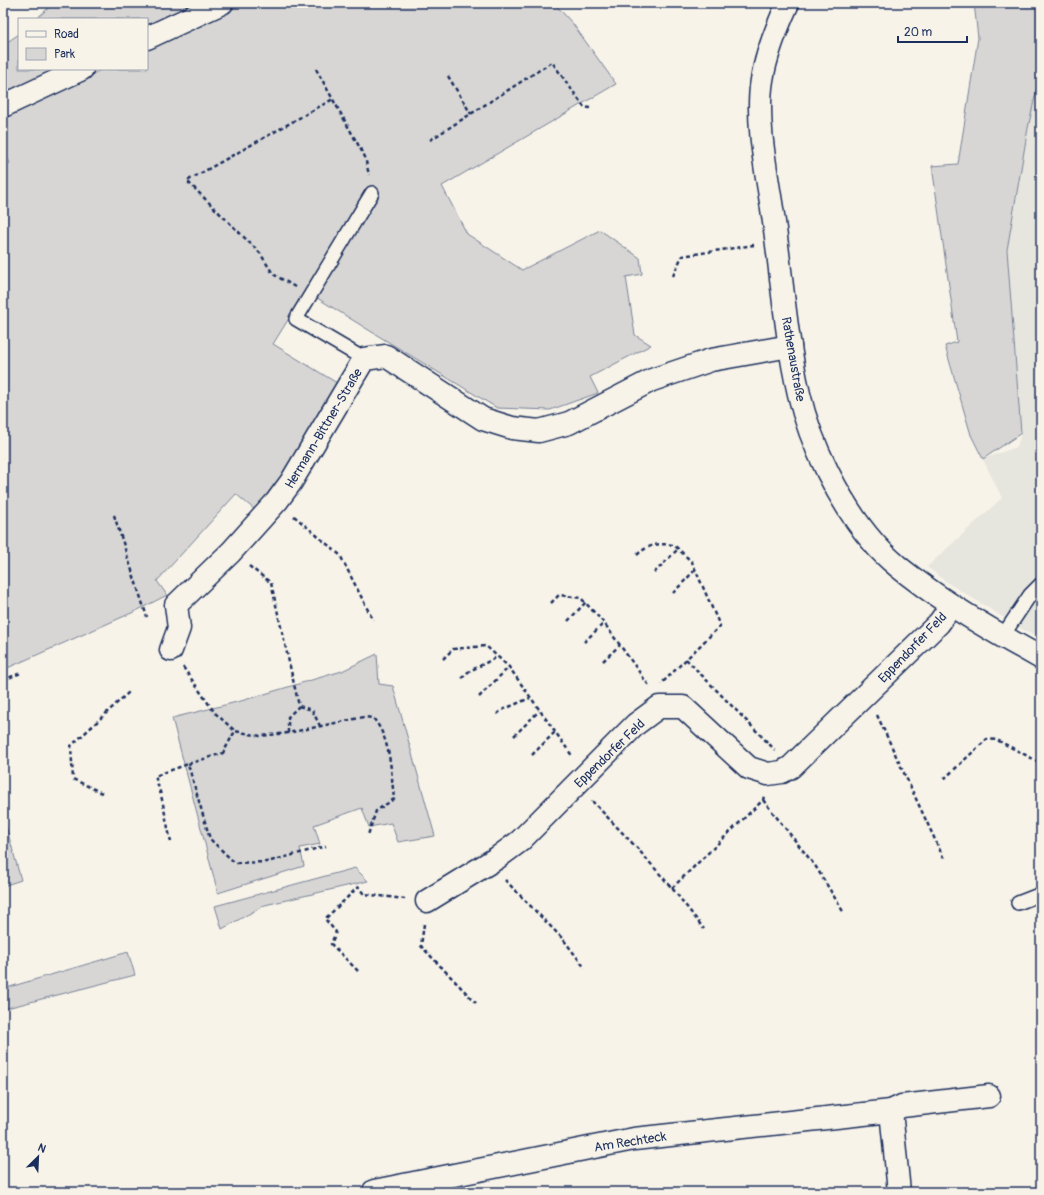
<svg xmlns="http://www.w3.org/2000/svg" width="1044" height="1195" viewBox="0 0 1044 1195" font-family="Pangolin,sans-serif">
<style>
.built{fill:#e6e5de}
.green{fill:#d7d6d4;stroke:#798299}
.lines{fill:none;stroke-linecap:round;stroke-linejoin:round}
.lane-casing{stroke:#1b2f5e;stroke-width:16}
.street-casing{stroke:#1b2f5e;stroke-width:25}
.path{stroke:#1b2f5e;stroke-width:2.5;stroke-dasharray:4 3;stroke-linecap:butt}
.lane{stroke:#f7f3e8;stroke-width:13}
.street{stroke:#f7f3e8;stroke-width:22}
.labels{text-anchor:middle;stroke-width:4;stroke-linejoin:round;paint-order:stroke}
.street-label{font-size:13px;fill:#1b2f5e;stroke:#f7f3e8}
</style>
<rect width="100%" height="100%" fill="#f7f3e8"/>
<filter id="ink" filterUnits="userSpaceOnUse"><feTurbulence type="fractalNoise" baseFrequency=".025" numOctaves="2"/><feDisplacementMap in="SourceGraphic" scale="8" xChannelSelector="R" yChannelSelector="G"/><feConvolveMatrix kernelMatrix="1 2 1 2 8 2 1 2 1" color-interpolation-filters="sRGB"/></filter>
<g filter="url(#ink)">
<path class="built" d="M 1041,39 L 1041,638 L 1020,628 L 987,607 L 951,585 L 927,567 L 1002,498 L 983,459 L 1017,447 L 1021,433 L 1007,250 Z"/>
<g class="green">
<path d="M 54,3 L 195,3 L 147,26 L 147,19 L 36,19 Z"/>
<path d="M 245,3 L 554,3 L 573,24 L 616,84 L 442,186 L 467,234 L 522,270 L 600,230 L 640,258 L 642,274 L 626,277 L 635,335 L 651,345 L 590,377 L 598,393 L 550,410 L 497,408 L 367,329 L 306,291 L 273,344 L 337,383 L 281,476 L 255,510 L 236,494 L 157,581 L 167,595 L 136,611 L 3,670 L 3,167 L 10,163 L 3,149 L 3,117 L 18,109 L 103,69 L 147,69 L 147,49 Z"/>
<path d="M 974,3 L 1041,3 L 1041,70 L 1028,128 L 1007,250 L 1021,433 L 983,459 L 971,435 L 945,346 L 957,342 L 932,166 L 958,164 L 978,38 Z"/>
<path d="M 19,34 L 19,69 L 56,69 L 3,94 L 3,45 Z"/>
<path d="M 377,654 L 379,684 L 393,686 L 435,836 L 398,842 L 391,823 L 369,827 L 362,808 L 314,825 L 320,844 L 300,848 L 304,866 L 218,893 L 172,718 L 241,701 L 342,671 Z"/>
<path d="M 3,815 L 21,880 L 3,886 Z"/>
<path d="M 355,868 L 368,881 L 265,905 L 222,929 L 215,906 Z"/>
<path d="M 128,952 L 135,975 L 3,1009 L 3,989 Z"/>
</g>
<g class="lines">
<g class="lane-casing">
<g id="lane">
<path d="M 364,359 L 296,319 L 372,193"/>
<path d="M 1002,637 L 1030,595 L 1041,584"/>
<path d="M 1018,903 L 1041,894"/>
</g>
</g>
<g class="street-casing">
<g id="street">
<path d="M 788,3 C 777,27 766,54 762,80 C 755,123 768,179 774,222 C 782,279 786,338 799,394 C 810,443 840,504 873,542 C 888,560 907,574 925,587 C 962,614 1001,636 1041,658"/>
<path d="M 147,38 L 222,3"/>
<path d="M 3,106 L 82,69"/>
<path d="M 171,650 L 179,628 L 176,605 L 231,552 L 277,501 L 291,482 L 364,359 L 386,356 L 483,419 L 512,428 L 539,431 L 569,423 L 652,380 L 711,360 L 790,346"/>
<path d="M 427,901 L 497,858 L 520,841 L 636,724 L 659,707 L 683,707 L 749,768 L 768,774 L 782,772 L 791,767 L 939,623 L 951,606"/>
<path d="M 891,1111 L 899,1192"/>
<path d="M 374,1192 L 374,1191 L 634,1139 L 891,1111 L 902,1106 L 989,1096"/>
</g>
</g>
<g class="path">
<path d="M 316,69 L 365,157 L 369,175"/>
<path d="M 448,76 L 471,114"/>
<path d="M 430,140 L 552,62 L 584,107 L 590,108"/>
<path d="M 673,276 L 682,256 L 754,245"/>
<path d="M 295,287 L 273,274 L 260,253 L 187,181 L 333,99"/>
<path d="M 114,515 L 147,617"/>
<path d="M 294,516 L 340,555 L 373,620"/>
<path d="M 637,555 C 649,544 658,543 674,545 L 692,562 L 720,626 L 661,684"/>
<path d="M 249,566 L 271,583 L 299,706 L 312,710 L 320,726"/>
<path d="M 654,573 L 678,549"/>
<path d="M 673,593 L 695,570"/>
<path d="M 551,603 L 559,595 L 581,598 L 604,623 L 650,687"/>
<path d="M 568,621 L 586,602"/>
<path d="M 584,642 L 604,623"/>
<path d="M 443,659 L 453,649 L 486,646 L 509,667 L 573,757"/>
<path d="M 686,659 L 775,750"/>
<path d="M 603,661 L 620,645"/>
<path d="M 183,667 L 215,713 L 235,731 L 260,736 L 288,733 L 364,717 L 373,718 C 391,739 391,772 394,799 L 376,811 L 368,835"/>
<path d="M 462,678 L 468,672 L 497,657"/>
<path d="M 3,680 L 21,673"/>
<path d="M 479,697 L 509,667"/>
<path d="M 497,714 L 502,710 L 530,698"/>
<path d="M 877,715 L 944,859"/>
<path d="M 288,733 L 288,717 L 299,706"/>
<path d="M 514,736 L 539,711"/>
<path d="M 532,755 L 555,732"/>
<path d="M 188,764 L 223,753 L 235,731"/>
<path d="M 944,779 L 987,739 L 997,740 L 1041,763"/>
<path d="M 102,793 L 73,779 L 71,746 L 129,692"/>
<path d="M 763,800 L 816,867 L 844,913"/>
<path d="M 592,801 L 637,848 L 672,888 L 704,929"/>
<path d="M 171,842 L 161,795 L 155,776 L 188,764 L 210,839 L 235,863 L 267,862 L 326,846"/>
<path d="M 505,880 L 563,939 L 585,968"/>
<path d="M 672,888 L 763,800 L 764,796"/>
<path d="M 424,924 L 421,946 L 476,1003"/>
<path d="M 358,971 L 331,944 L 336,932 L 325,919 L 358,887 L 364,894 L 405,899"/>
</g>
<use href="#lane" class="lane"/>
<use href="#street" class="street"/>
</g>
</g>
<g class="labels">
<g class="street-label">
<text transform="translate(794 359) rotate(80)" y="5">Rathenaustraße</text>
<text transform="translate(323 428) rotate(-59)" y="5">Hermann-Bittner-Straße</text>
<text transform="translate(912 647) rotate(-46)" y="5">Eppendorfer Feld</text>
<text transform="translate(609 753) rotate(-44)" y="5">Eppendorfer Feld</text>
<text transform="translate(630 1141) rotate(-9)" y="5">Am Rechteck</text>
</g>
</g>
<rect width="1044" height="1195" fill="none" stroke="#f7f3e8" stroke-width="16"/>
<rect x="8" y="8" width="1028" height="1179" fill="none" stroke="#1b2f5e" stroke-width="1.5" filter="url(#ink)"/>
<rect x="18" y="18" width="130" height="52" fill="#f7f3e8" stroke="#9fa5b1"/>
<rect x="26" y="31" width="20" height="6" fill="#f7f3e8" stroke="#9fa5b1"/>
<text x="54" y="38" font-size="12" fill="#1b2f5e">Road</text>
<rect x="26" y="48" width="20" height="12" fill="#d7d6d4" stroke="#9fa5b1"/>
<text x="54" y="58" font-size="12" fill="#1b2f5e">Park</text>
<g transform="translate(38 1157) rotate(24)" stroke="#f7f3e8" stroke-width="3" paint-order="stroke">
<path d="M0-3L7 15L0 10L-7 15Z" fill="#1b2f5e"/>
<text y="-6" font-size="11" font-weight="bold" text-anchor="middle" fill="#1b2f5e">N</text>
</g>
<path d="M898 36v6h69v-6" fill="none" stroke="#1b2f5e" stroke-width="2"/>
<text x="904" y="36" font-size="12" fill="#1b2f5e" stroke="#f7f3e8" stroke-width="3" paint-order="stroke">20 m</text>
</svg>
